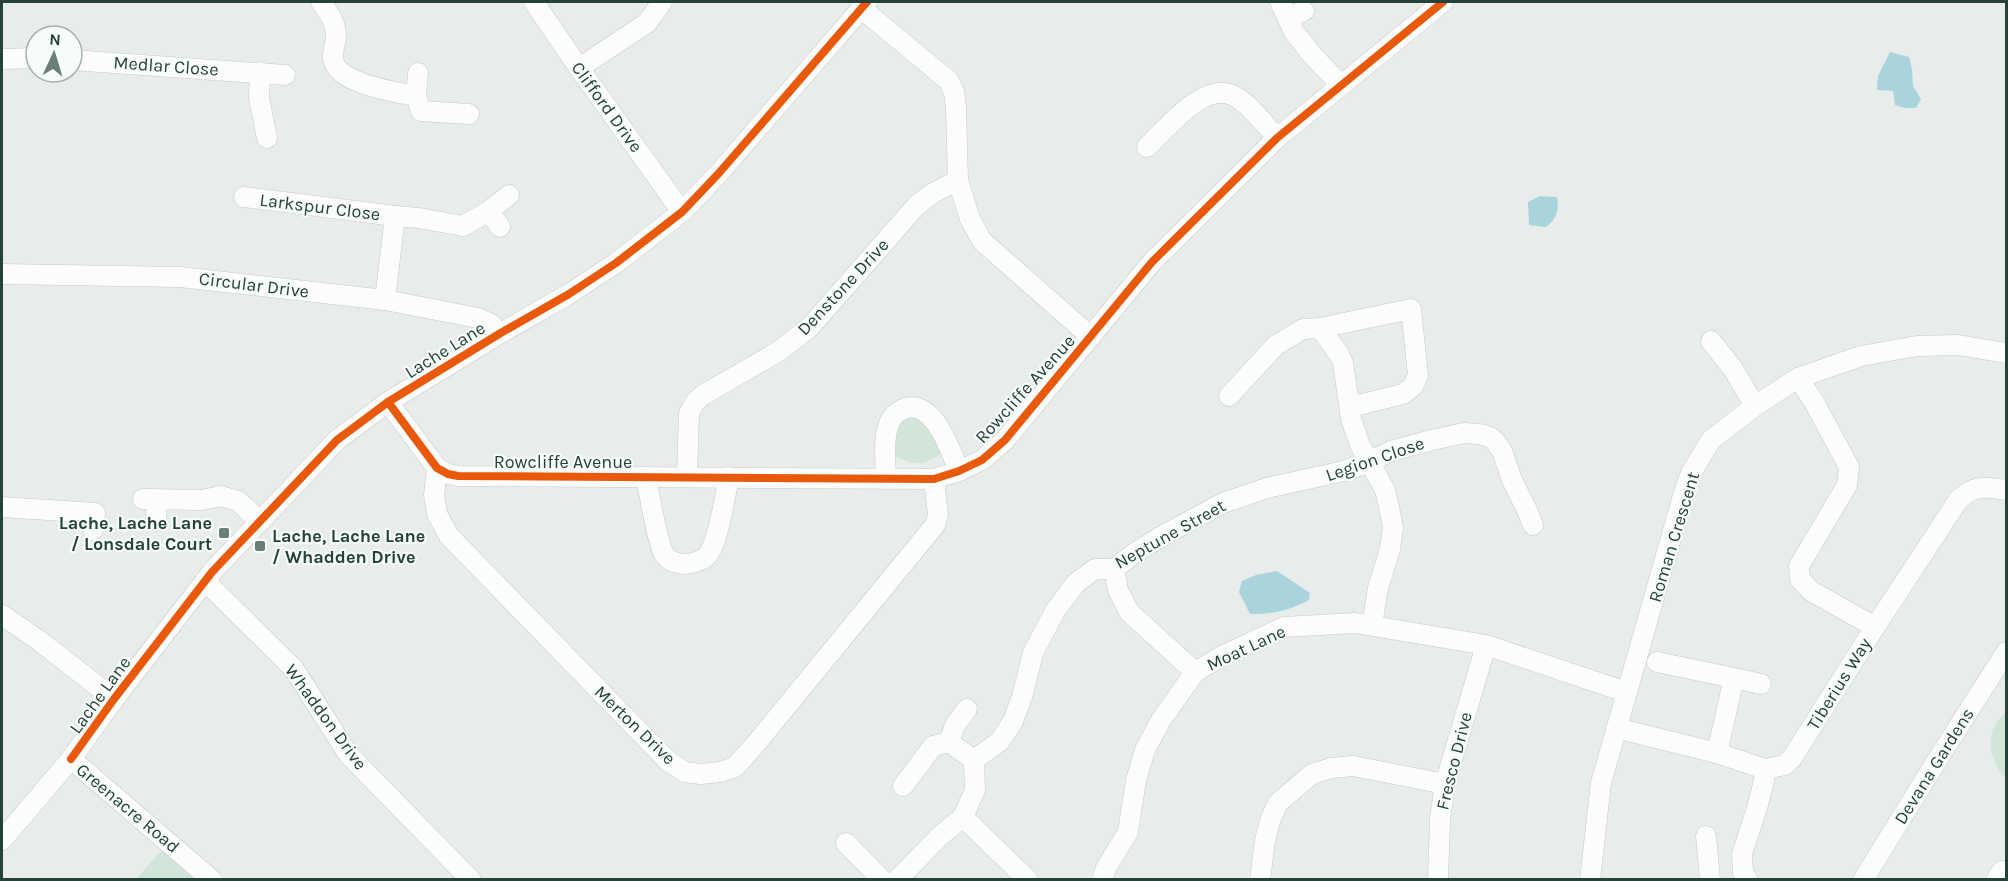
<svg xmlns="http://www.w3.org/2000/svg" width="2008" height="881" viewBox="0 0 2008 881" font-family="Karla,sans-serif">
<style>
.green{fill:#d1e6d8}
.water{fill:#a9d4db}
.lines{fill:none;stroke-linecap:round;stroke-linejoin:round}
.minor-casing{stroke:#c5cac8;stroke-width:21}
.minor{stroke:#fcfcfc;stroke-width:20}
.cycleway-casing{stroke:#f7fbf9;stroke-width:11}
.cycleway{stroke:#e8590c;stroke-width:8}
.poi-dot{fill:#697e78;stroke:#f7fbf9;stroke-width:2}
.labels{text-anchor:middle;stroke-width:4.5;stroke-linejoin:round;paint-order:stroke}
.street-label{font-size:18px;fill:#24423a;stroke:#f7fbf9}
.poi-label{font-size:18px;font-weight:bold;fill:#24423a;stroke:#f7fbf9;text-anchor:end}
</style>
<rect width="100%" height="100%" fill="#e8edeb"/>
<g class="green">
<path d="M 900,415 L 923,416 L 942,452 C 923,469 911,464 891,454 Z"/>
<path d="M 2006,713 L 2006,778 C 1988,762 1983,728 2006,713 Z"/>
<path d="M 162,850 L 202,879 L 135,880 Z"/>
</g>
<g class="water">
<path d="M 1890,52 L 1909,57 L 1912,69 L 1913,86 L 1921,99 L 1916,108 L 1905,108 L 1895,105 L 1893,91 L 1877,90 L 1878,76 Z"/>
<path d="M 1540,196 L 1557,197 C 1559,211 1557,218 1546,227 L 1529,225 L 1528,202 Z"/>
<path d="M 1277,571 L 1310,593 L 1309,600 C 1287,611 1275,614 1250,614 L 1239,592 L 1242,581 L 1256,575 Z"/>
</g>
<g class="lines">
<g class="minor-casing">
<g id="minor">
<path d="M 321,2 C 328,12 336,22 336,36 C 336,43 332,51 333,59 C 337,84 396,92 416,96 L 421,111 L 469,114"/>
<path d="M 534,2 L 579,68 L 682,212"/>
<path d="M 1281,4 L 1294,32 L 1312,55 L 1341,85"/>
<path d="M 862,9 L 949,81 L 954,92 L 956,108 L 958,180 L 970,219 L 982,241 L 1091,337"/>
<path d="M 1287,17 L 1304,11"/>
<path d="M 2,59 L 36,58"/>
<path d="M 72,60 L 285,75"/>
<path d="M 579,68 L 647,23 L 662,2"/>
<path d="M 260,72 L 259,98 L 267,138"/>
<path d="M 416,96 L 418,73"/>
<path d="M 1147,147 C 1167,128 1205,80 1234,96 C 1250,104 1264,124 1277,138"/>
<path d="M 244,197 L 395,216 L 385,300"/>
<path d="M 489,211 L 500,227"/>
<path d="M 395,216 L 419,218 L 463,226 L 489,211 L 509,195"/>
<path d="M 2,274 L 180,277 L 385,300 L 478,318 L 491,324 L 499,334"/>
<path d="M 1320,328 L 1339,354 L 1343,363 L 1351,419 L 1360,445 L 1385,490 L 1389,507 L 1393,528 L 1390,549 L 1378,588 L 1372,625"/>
<path d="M 1711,341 L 1733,369 L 1755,406"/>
<path d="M 1798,378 L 1814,402 L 1849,467 L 1847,485 L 1799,566 L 1800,579 L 1811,591 L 1875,627"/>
<path d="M 1229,396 L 1276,345 L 1303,329 L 1320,328 L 1411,309 L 1418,375 L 1413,386 L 1403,394 L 1350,407"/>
<path d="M 388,402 L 437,468 L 448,474 L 458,476 L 934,479 L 959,471 L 982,460 L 1005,440 L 1152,262 L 1277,138 L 1443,2"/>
<path d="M 437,468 L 434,495 L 437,514 L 449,536 L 668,761 L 685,772 L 701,774 L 720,772 L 735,767 L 754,746 L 935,525 L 938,515 L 934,479"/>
<path d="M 646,477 C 650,496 656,539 664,554 C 668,561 676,563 684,564 C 691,564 701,561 706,557 C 718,546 725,495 729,477"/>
<path d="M 687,477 L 689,413 L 695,402 L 703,395 L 779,351 L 810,327 L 916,206 L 933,193 L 958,180"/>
<path d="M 886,479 C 886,464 883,441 888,427 C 890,418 897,411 906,408 C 935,401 950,450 959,471"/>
<path d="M 143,499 L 202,500 L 221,496 L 238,501 L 260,521"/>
<path d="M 2,507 L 95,513 L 93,530"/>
<path d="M 156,521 L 157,499"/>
<path d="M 1114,569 L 1118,590 L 1129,612 L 1195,672"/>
<path d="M 205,581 L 294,669 L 348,754 L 471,880"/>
<path d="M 2,615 L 41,642 L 114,699"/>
<path d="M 1657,662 L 1734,678 L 1717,753"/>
<path d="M 1734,678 L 1761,684"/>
<path d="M 1616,728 L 1717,753 L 1765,769 L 1785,765 L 1792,758 L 1875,627 L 1959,499 C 1977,484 1985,487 2006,490"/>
<path d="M 949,742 L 955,725 L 967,709"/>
<path d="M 71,759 L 212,880"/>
<path d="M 903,786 L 933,746 L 949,742 L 974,760"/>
<path d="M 963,817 L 1028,880"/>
<path d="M 1706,836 L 1710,880"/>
<path d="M 2,840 L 71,759 L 114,699 L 212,572 L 337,440 L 388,402 L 499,334 L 569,294 L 616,263 L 682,212 L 719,173 L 867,2"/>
<path d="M 846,843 L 882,880"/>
<path d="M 897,880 L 940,836 L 963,817 L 975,790 L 974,760 L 1000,741 L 1013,721 L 1022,697 L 1033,653 L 1055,611 L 1076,583 L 1095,569 L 1114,569 L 1133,554 L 1162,536 L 1223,503 L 1267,488 L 1344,471 L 1369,462 L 1391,451 L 1432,440 L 1464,433 L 1479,434 L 1490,437 L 1495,441 L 1502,451 L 1512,480 L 1527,510 L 1533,525"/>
<path d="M 1102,880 L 1106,868 L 1128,832 L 1136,780 L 1145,750 L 1161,720 L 1195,672 L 1222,656 L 1284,627 L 1355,623 L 1486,645 L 1626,692"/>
<path d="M 1260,880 L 1265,840 L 1271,818 L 1278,803 L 1312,774 L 1331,768 L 1353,766 L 1445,784"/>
<path d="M 1438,880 L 1440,819 L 1445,784 L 1486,645"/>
<path d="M 1590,880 L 1601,783 L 1685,489 L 1691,473 L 1711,440 L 1755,406 L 1798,378 L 1861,356 L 1917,346 L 1958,345 L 2006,353"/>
<path d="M 1748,880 L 1743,873 L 1742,854 L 1757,808 L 1764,781 L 1765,769"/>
<path d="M 1863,880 L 1936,762 L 2006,652"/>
<path d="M 1996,880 L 2002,871"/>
</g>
</g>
<use href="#minor" class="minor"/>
<g class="cycleway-casing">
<g id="cycleway">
<path d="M 388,402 L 437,468 L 448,474 L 458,476 L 934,479 L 959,471 L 982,460 L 1005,440 L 1152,262 L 1277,138 L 1443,2"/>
<path d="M 71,759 L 114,699 L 212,572 L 337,440 L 388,402 L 499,334 L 569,294 L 616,263 L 682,212 L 719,173 L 867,2"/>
</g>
</g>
<use href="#cycleway" class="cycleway"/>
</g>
<g class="poi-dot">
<rect x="218" y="527" width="12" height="12" rx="3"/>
<rect x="254" y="540" width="12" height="12" rx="3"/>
</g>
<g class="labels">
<g class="street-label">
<text transform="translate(166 66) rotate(4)" y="6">Medlar Close</text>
<text transform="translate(607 107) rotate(54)" y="6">Clifford Drive</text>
<text transform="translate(320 207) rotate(7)" y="6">Larkspur Close</text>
<text transform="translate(254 285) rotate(7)" y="6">Circular Drive</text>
<text transform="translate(843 287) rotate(-47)" y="6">Denstone Drive</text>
<text transform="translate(445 350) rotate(-32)" y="6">Lache Lane</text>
<text transform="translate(1025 389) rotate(-48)" y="6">Rowcliffe Avenue</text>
<text transform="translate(1375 459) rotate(-19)" y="6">Legion Close</text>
<text x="563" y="468">Rowcliffe Avenue</text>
<text transform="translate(1170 534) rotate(-29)" y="6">Neptune Street</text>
<text transform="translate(1674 537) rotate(-73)" y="6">Roman Crescent</text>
<text transform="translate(1246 648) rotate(-25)" y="6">Moat Lane</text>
<text transform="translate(1839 684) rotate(-58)" y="6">Tiberius Way</text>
<text transform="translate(100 695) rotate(-54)" y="6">Lache Lane</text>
<text transform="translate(326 717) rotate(54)" y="6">Whaddon Drive</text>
<text transform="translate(635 725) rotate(44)" y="6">Merton Drive</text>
<text transform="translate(1454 761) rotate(-76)" y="6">Fresco Drive</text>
<text transform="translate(1934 766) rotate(-58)" y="6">Devana Gardens</text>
<text transform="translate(128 808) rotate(40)" y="6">Greenacre Road</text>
</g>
<g class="poi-label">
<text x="212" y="529">Lache, Lache Lane<tspan x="212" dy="21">/ Lonsdale Court</tspan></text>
<text x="272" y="542" text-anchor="start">Lache, Lache Lane<tspan x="272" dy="21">/ Whadden Drive</tspan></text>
</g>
</g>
<rect width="2008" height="881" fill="none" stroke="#24423a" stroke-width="6"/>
<g transform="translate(54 54) rotate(4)"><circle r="28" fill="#f7fbf9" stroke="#a3b1ad" stroke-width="1.5"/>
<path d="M0-4.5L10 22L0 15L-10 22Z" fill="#697e78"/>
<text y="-9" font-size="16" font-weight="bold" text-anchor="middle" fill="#24423a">N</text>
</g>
</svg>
